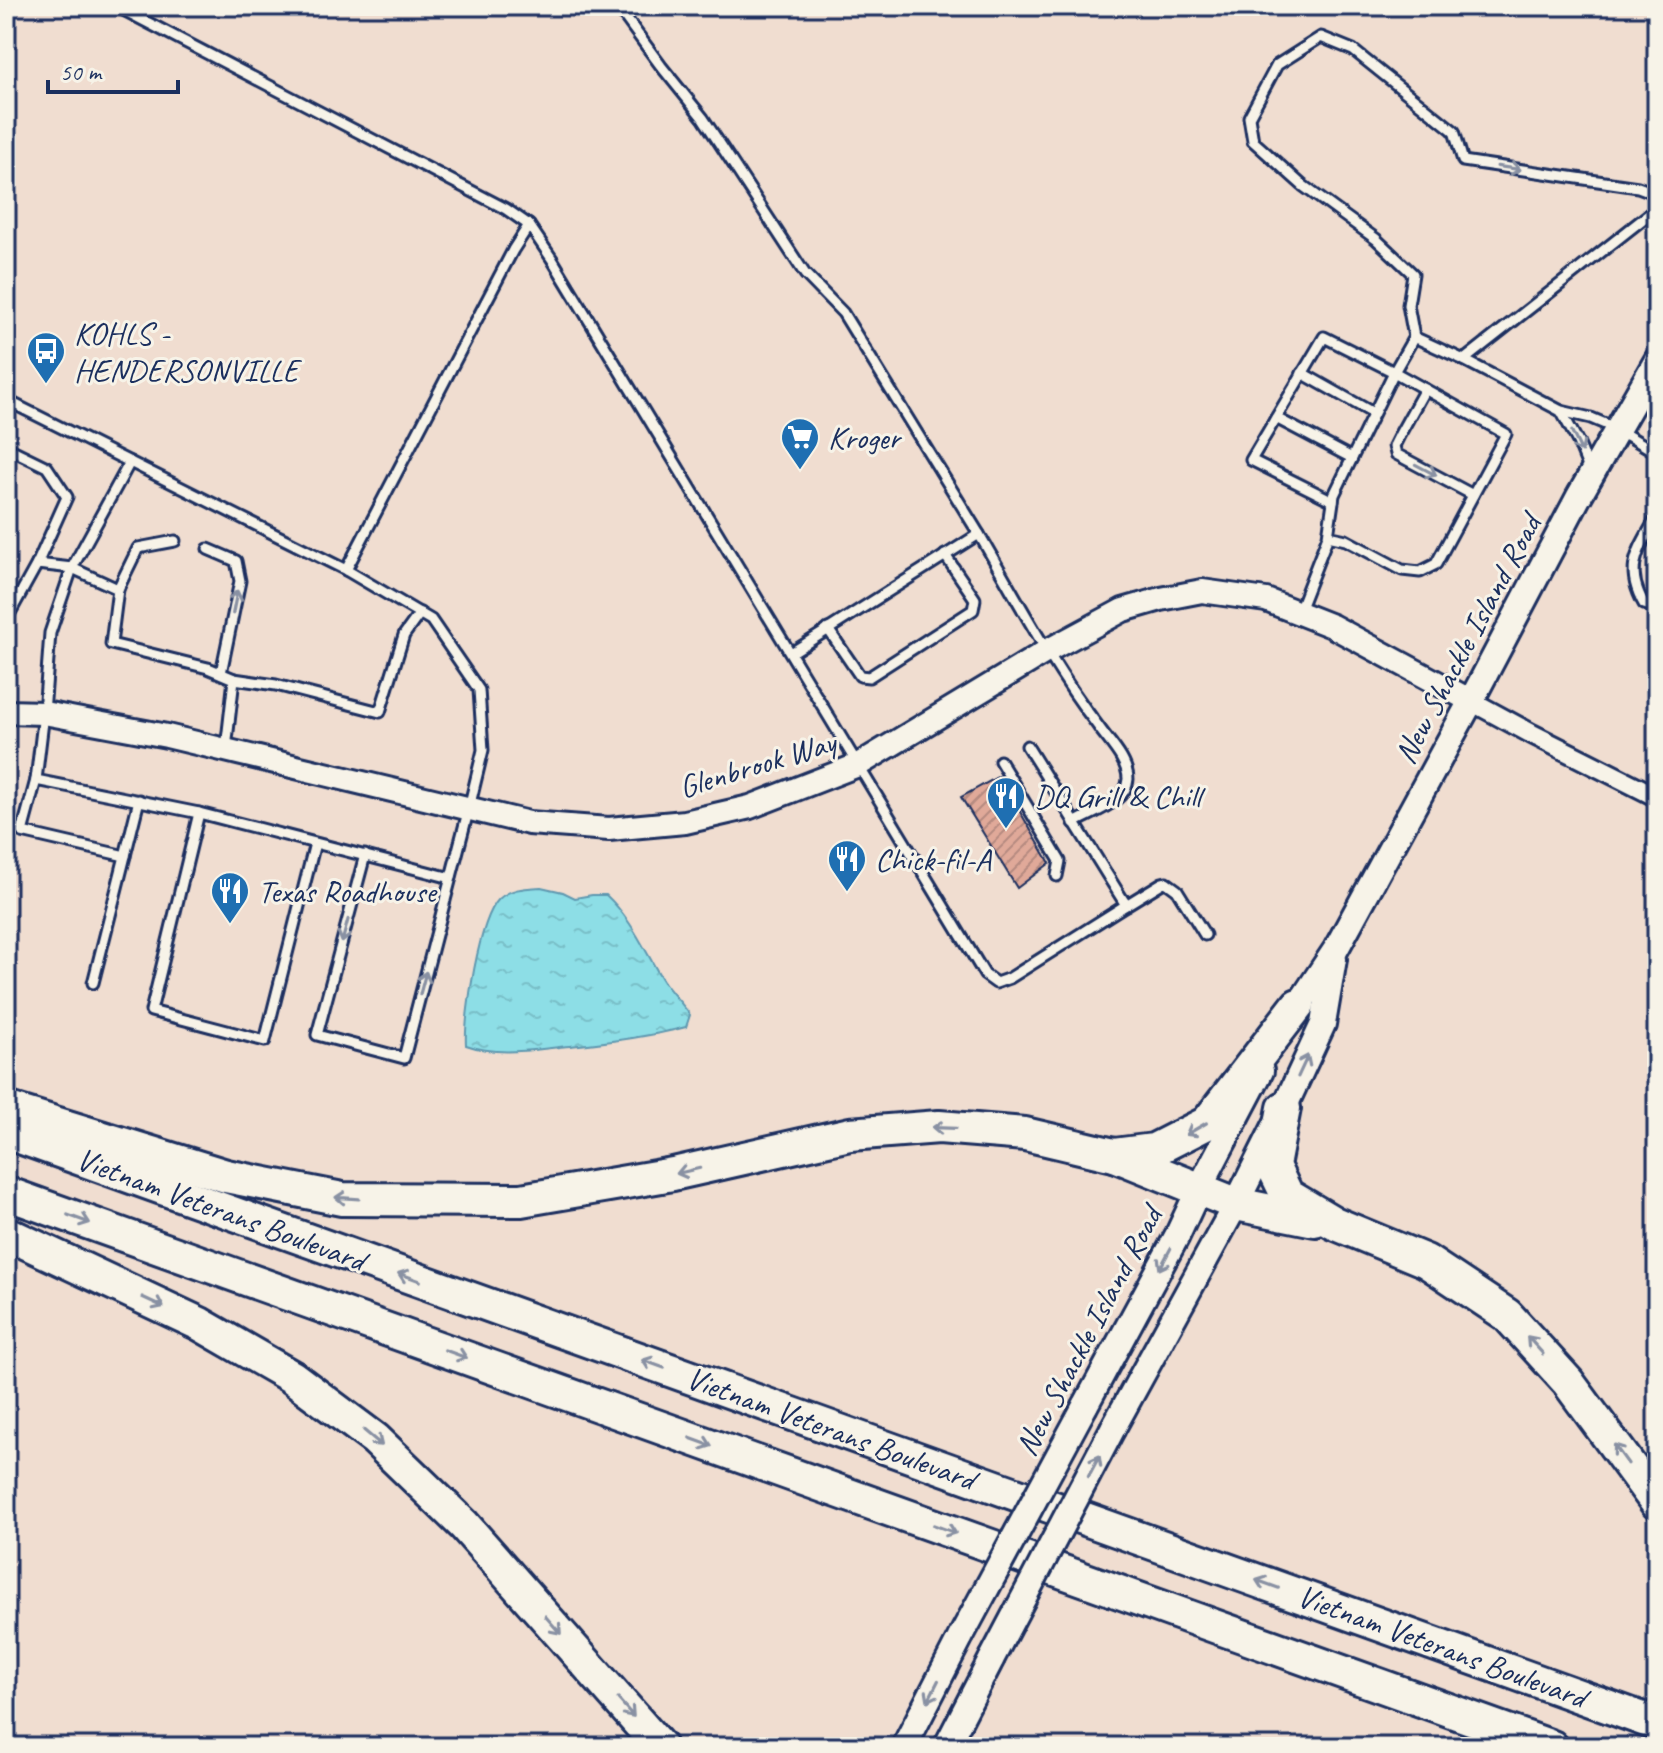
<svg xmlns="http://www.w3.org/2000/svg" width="1663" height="1753" viewBox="0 0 1663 1753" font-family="Caveat,sans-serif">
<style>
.water{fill:url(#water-ripples);stroke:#5f98b0;stroke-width:2}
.building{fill:url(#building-hatch);stroke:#1b2f5e;stroke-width:2}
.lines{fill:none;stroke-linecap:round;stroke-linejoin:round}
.service-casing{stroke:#1b2f5e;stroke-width:15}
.minor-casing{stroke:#1b2f5e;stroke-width:24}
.tertiary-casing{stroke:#1b2f5e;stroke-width:28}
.secondary-casing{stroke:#1b2f5e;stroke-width:30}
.motorway-casing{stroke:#1b2f5e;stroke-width:38}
.service{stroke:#f7f3e8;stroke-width:9}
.minor{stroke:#f7f3e8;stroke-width:18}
.tertiary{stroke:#f7f3e8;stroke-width:22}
.secondary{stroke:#f7f3e8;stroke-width:24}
.motorway{stroke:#f7f3e8;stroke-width:32}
.secondary-bridge-casing{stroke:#1b2f5e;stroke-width:30;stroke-linecap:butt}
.secondary-bridge{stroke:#f7f3e8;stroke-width:24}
.oneway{stroke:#8991a3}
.labels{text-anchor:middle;stroke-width:6;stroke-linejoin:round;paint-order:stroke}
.poi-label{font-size:32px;fill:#1b2f5e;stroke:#f7f3e8;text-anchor:start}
.street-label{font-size:32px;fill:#1b2f5e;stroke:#f7f3e8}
</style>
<defs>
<pattern id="water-ripples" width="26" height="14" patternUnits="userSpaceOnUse" patternTransform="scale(2)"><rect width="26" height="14" fill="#8ddee6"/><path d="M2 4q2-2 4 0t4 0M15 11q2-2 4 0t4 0" fill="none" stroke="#79bfc8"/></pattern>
<pattern id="building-hatch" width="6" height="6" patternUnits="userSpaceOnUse" patternTransform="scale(2)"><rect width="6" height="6" fill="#e0a999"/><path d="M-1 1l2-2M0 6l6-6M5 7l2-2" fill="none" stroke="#b58a80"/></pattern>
</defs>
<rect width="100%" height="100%" fill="#f0ddd0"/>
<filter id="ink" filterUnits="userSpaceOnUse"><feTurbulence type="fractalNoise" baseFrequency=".0125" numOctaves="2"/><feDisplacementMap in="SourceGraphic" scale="16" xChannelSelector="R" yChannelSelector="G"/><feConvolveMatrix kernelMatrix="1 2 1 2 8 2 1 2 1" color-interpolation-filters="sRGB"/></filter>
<g filter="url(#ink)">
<path class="water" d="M 541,887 L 563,892 L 575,898 L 592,895 L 606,895 C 631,918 645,951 662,979 C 670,992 681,1002 690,1015 L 686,1027 C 648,1037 609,1042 570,1046 C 535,1049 500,1057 466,1045 C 464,1016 479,919 499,899 C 511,888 526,888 541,887 Z"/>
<path class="building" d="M 999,776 L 1050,863 L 1017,888 L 961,797 Z"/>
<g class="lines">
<g class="service-casing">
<g id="service">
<path d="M 116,6 L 506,209 L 529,225 L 552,259 L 985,975 L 996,983 L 1010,978 L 1126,905"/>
<path d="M 617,6 L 661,66 L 703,118 L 805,274 L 843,313 L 979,534"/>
<path d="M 1657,194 L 1638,187 L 1463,161 L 1454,131 L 1353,50 L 1321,37 L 1277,65 L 1249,117 L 1253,141 L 1302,185 L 1376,239 L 1413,274 L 1408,305 L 1414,337 L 1464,360 L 1561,411 L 1591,418 L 1617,429 L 1657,453"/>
<path d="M 1464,360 L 1657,208"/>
<path d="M 1302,373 L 1373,413"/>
<path d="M 1425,389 L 1400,434 L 1394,446 L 1396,454 L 1473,495"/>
<path d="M 6,400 L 346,570 L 431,620 L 479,690 L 483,750 L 469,808 L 404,1058 L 317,1035 L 365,855"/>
<path d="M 1561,411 L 1578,442 L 1589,469"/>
<path d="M 1276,418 L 1352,458"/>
<path d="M 6,447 L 47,467 L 67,497 L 37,564"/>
<path d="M 130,462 L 72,568 L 50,633 L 44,713 L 36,780 L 199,813"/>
<path d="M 1333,501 L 1251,460 L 1324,337 L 1394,372 L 1414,337"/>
<path d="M 1657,516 C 1639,550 1623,567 1644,604 L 1657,608"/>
<path d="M 208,549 L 236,561 L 240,581 L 221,673"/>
<path d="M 346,570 L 513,250 L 529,225"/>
<path d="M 118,589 L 138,548 L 175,541"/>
<path d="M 1298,613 L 1328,536 L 1334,495 L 1394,372 L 1506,434 L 1436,564 L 1420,572 L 1402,570 L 1346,540 L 1328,536"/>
<path d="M 6,620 L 37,564 L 72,568 L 118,589 L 111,644 L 208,668 L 234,679 L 226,749"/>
<path d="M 828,629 L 860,676 L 869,677 L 973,610 L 975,599 L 945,555"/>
<path d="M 791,653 L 979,534 C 1017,599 1052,666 1098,726 C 1108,741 1128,760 1128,779 C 1127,802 1091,813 1074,823"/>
<path d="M 234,679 L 276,685 L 380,712 L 404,635 L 420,613"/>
<path d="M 1027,746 L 1126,905 L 1162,883 L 1166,882 L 1177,890 L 1205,935"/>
<path d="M 1000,761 L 1060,861 L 1057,876"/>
<path d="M 36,780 L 22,832 L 125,856 L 93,983"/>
<path d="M 315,843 L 265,1041 L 151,1011 L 199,813 L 451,878"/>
<path d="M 125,856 L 139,800"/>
</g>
</g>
<g class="minor-casing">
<path id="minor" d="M 1471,701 L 1532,734 L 1657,797"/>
</g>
<g class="tertiary-casing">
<path id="tertiary" d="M 6,712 L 44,713 L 167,736 L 529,823 L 609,829 L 685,822 L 750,807 L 858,765 L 1047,651 L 1123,610 L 1161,599 L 1202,591 L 1266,600 L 1332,626 L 1471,701"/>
</g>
<g class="secondary-casing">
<g id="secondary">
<path d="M 1290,1018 L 1336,949 L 1471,701 L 1578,498 L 1657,360"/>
<path d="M 1085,1406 L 1177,1236 L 1199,1189 L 1261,1071"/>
<path d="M 1113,1428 L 1236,1204 L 1284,1108 L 1323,1024 L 1334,959"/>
<path d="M 904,1747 L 961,1636"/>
<path d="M 946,1747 L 992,1658"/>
</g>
</g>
<g class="motorway-casing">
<g id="motorway">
<path d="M 6,1108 L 226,1176 L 342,1199 L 521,1200 L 673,1174 L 850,1134 L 939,1127 L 1025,1134 L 1114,1155 L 1154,1150 L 1207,1123 L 1298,1005"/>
<path d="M 1284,1108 L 1273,1166 L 1287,1195 L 1334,1223 L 1426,1261 L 1507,1315 L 1568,1382 L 1657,1503"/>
<path d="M 6,1132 L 1657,1724"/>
<path d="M 1117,1156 L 1236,1204 L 1315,1220"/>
<path d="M 6,1193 L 1552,1747"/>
<path d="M 6,1233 L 200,1324 L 292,1377 L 375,1439 L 464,1525 L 660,1747"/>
</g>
</g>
<use href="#service" class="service"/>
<use href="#minor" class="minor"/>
<use href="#tertiary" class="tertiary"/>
<use href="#secondary" class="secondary"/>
<use href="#motorway" class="motorway"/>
<g class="secondary-bridge-casing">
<g id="secondary-bridge">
<path d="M 961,1636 L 1085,1406"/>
<path d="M 992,1658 L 1113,1428"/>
</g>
</g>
<use href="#secondary-bridge" class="secondary-bridge"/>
</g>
<defs><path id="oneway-shaft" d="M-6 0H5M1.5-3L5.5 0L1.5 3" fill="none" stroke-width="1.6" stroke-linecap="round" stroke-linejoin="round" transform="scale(2)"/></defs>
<g class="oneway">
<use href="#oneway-shaft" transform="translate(1509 168) rotate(8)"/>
<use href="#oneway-shaft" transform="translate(1577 442) rotate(64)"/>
<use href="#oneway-shaft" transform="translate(1426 470) rotate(28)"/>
<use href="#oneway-shaft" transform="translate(235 602) rotate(-79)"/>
<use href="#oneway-shaft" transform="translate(345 931) rotate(105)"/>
<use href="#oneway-shaft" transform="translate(423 983) rotate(-75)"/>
<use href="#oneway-shaft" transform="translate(1303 1066) rotate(-65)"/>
<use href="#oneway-shaft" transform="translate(944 1128) rotate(-178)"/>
<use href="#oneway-shaft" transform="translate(1196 1129) rotate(150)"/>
<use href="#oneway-shaft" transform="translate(688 1171) rotate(167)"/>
<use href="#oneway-shaft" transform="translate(347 1198) rotate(-176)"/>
<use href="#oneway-shaft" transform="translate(79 1219) rotate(20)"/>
<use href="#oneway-shaft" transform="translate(1165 1259) rotate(118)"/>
<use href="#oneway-shaft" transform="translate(409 1277) rotate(-160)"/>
<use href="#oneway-shaft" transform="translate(153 1302) rotate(25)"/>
<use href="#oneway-shaft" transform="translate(1535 1345) rotate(-132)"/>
<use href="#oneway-shaft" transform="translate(456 1354) rotate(20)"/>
<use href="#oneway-shaft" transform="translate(653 1364) rotate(-160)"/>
<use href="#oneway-shaft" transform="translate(373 1438) rotate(40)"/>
<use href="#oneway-shaft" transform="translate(701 1442) rotate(20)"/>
<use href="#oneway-shaft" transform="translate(1621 1454) rotate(-126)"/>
<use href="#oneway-shaft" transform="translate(1094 1466) rotate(-62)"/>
<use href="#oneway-shaft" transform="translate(945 1529) rotate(20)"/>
<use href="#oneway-shaft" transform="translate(1267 1584) rotate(-160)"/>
<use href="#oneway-shaft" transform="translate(553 1625) rotate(49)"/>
<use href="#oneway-shaft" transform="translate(933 1691) rotate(117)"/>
<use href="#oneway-shaft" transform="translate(626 1708) rotate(49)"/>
</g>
</g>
<defs>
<g id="bus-pin" transform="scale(2)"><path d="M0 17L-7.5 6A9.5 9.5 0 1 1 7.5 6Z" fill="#1f6fb2" stroke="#f7f3e8"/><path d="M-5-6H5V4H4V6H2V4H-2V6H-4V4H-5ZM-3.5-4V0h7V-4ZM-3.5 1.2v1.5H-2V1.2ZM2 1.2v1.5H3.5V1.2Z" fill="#fff"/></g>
<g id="supermarket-pin" transform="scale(2)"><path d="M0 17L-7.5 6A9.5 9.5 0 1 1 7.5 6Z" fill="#1f6fb2" stroke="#f7f3e8"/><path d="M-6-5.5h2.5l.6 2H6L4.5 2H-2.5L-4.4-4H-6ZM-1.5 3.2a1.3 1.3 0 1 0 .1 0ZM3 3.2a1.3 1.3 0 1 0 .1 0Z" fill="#fff"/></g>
<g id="restaurant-pin" transform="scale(2)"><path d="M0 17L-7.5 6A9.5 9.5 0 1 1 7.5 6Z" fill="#1f6fb2" stroke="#f7f3e8"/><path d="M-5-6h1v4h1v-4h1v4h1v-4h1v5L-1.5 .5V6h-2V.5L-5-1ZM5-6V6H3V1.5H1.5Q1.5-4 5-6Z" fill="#fff"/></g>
</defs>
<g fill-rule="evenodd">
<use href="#bus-pin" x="46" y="351"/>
<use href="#supermarket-pin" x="800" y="437"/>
<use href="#restaurant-pin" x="1006" y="796"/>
<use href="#restaurant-pin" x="847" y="859"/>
<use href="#restaurant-pin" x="230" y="891"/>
</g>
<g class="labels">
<g class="poi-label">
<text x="74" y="344">KOHLS -<tspan x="74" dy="37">HENDERSONVILLE</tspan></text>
<text x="828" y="448">Kroger</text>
<text x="1034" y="807">DQ Grill &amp; Chill</text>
<text x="875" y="870">Chick-fil-A</text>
<text x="258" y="902">Texas Roadhouse</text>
</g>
<g class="street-label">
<text transform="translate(1467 639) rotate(-62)" y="11">New Shackle Island Road</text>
<text transform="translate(757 764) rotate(-17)" y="11">Glenbrook Way</text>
<text transform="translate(221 1209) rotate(20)" y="11">Vietnam Veterans Boulevard</text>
<text transform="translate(1088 1331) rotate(-62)" y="11">New Shackle Island Road</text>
<text transform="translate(831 1428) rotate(20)" y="11">Vietnam Veterans Boulevard</text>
<text transform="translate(1442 1646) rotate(20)" y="11">Vietnam Veterans Boulevard</text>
</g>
</g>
<rect width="1663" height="1753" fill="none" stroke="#f7f3e8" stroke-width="32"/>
<rect x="16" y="16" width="1631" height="1721" fill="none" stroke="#1b2f5e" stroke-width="3" filter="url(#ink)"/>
<path d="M48 80v12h130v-12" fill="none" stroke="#1b2f5e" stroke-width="4"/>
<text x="60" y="80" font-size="24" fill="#1b2f5e" stroke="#f7f3e8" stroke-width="6" paint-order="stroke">50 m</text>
</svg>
